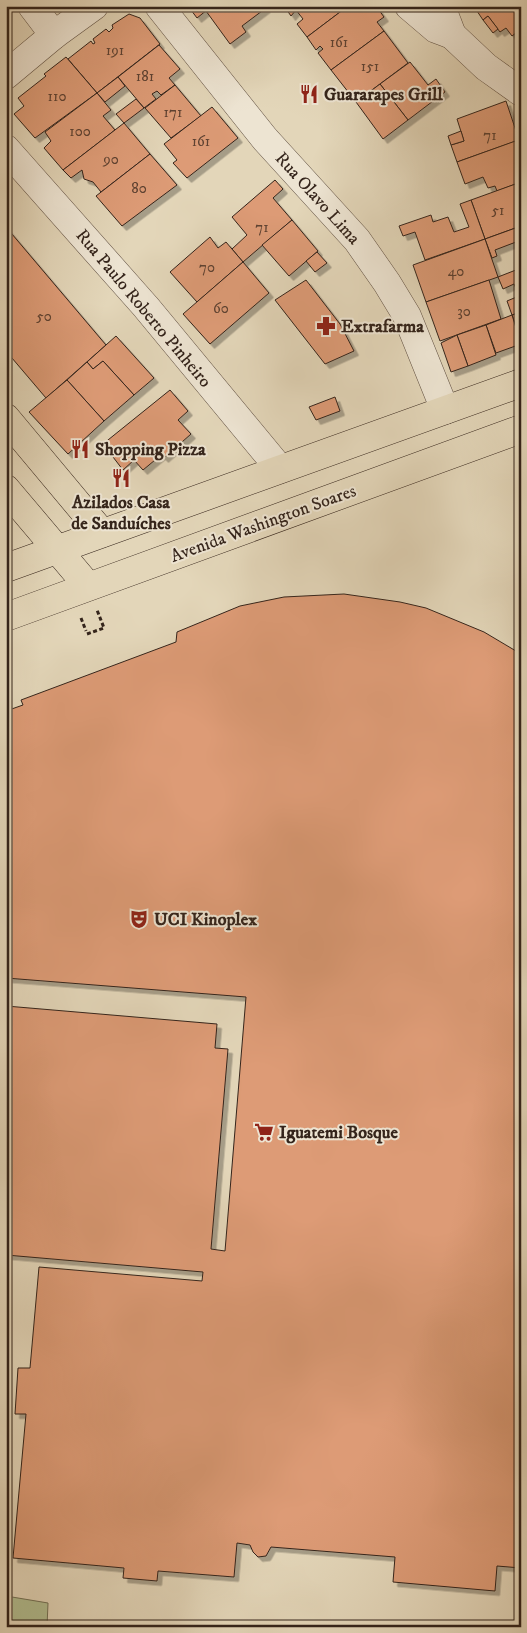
<svg xmlns="http://www.w3.org/2000/svg" width="527" height="1633" viewBox="0 0 527 1633" font-family="'IM FELL DW Pica',serif">
<style>
.green{fill:#b2be91;stroke:#737156}
.building{fill:#dd9b76;stroke:#34241b;filter:url(#shadow)}
.lines{fill:none;stroke-linecap:round;stroke-linejoin:round}
.minor-casing{stroke:#605042;stroke-width:29}
.major-casing{stroke:#34241b;stroke-width:29}
.path{stroke:#34241b;stroke-width:3;stroke-dasharray:4 2.5;stroke-linecap:butt}
.minor{stroke:#ede4d2;stroke-width:28}
.major{stroke:#e3d6b9;stroke-width:28}
.labels{text-anchor:middle;stroke-width:4;stroke-linejoin:round;paint-order:stroke}
.number-label{font-size:15px;fill:#5e4232}
.poi-label{font-size:18px;font-weight:bold;fill:#34241b;stroke:#ede4d2;text-anchor:start}
.street-label{font-size:18px;fill:#34241b;stroke:#ede4d2}
</style>
<defs>
<filter id="shadow"><feDropShadow dx="4.5" dy="4.5" stdDeviation="0" flood-color="#0004"/></filter>
</defs>
<rect width="100%" height="100%" fill="#e3d6b9"/>
<filter id="stains"><feTurbulence type="fractalNoise" baseFrequency=".004" numOctaves="4"/><feColorMatrix values="0 0 0 0 .2 0 0 0 0 .09 0 0 0 0 .02 0 0 0 .5 -.17"/></filter>
<radialGradient id="worn" r=".72"><stop offset=".6" stop-color="#630" stop-opacity="0"/><stop offset="1" stop-color="#630" stop-opacity=".3"/></radialGradient>
<path class="green" d="M 6,1596 L 48,1603 L 47,1627 L 6,1627 Z"/>
<g class="building">
<path d="M 188,6 L 212,6 L 197,18 Z"/>
<path d="M 212,6 L 264,6 L 266,8 L 242,26 L 246,32 L 230,44 L 206,11 Z"/>
<path d="M 284,6 L 348,6 L 307,37 L 297,24 L 303,19 L 296,10 L 291,16 Z"/>
<path d="M 348,6 L 376,6 L 384,17 L 377,22 L 384,31 L 331,70 L 318,53 L 323,49 L 320,46 L 316,50 L 307,37 Z"/>
<path d="M 484,6 L 521,6 L 521,29 L 512,36 L 506,28 L 500,32 L 488,16 L 483,20 L 477,11 Z"/>
<path d="M 129,14 L 140,18 L 160,44 L 97,93 L 68,59 L 91,41 L 93,44 L 95,43 L 93,39 L 106,29 L 109,32 L 113,28 L 112,25 Z"/>
<path d="M 488,16 L 498,29 L 493,33 L 483,20 Z"/>
<path d="M 384,31 L 408,63 L 356,102 L 331,70 Z"/>
<path d="M 159,45 L 180,69 L 169,78 L 175,85 L 161,95 L 157,91 L 152,94 L 156,99 L 144,108 L 118,77 Z"/>
<path d="M 66,57 L 97,93 L 35,138 L 14,114 L 24,106 L 18,98 L 46,76 L 44,74 Z"/>
<path d="M 410,62 L 428,85 L 436,79 L 445,92 L 408,120 L 380,84 Z"/>
<path d="M 118,77 L 125,86 L 105,102 L 97,93 Z"/>
<path d="M 380,84 L 408,120 L 383,139 L 356,102 Z"/>
<path d="M 175,85 L 201,116 L 171,138 L 145,108 Z"/>
<path d="M 97,93 L 111,110 L 103,116 L 115,130 L 63,170 L 44,148 L 51,141 L 45,132 Z"/>
<path d="M 136,99 L 144,108 L 124,123 L 116,114 Z"/>
<path d="M 506,101 L 519,140 L 457,162 L 451,145 L 464,141 L 457,119 Z"/>
<path d="M 212,107 L 238,138 L 187,178 L 173,163 L 177,160 L 164,144 Z"/>
<path d="M 124,123 L 150,154 L 101,192 L 93,182 L 84,179 L 82,170 L 71,178 L 63,170 Z"/>
<path d="M 461,131 L 464,141 L 451,145 L 448,136 Z"/>
<path d="M 521,139 L 521,182 L 497,191 L 495,186 L 488,188 L 483,177 L 465,184 L 457,162 Z"/>
<path d="M 150,154 L 177,185 L 122,226 L 96,196 Z"/>
<path d="M 275,180 L 283,189 L 273,198 L 292,220 L 243,262 L 232,249 L 247,235 L 232,217 Z"/>
<path d="M 521,182 L 521,226 L 485,239 L 471,200 Z"/>
<path d="M 471,200 L 485,239 L 425,260 L 415,232 L 403,236 L 399,226 L 431,215 L 433,222 L 448,217 L 454,232 L 469,227 L 460,204 Z"/>
<path d="M 292,220 L 318,251 L 289,276 L 262,245 Z"/>
<path d="M 521,226 L 521,254 L 516,242 L 495,250 L 497,256 L 492,258 L 485,239 Z"/>
<path d="M 6,227 L 106,345 L 46,398 L 6,351 Z"/>
<path d="M 210,237 L 218,248 L 226,242 L 243,262 L 197,302 L 170,272 Z"/>
<path d="M 485,239 L 498,277 L 426,302 L 413,265 Z"/>
<path d="M 317,252 L 327,263 L 315,272 L 306,261 Z"/>
<path d="M 243,262 L 269,293 L 210,344 L 183,314 Z"/>
<path d="M 521,268 L 521,312 L 512,315 L 507,301 L 519,296 L 514,284 L 503,289 L 498,277 Z"/>
<path d="M 306,280 L 340,324 L 354,351 L 325,364 L 275,300 Z"/>
<path d="M 489,280 L 501,319 L 440,341 L 426,302 Z"/>
<path d="M 521,312 L 521,340 L 512,315 Z"/>
<path d="M 512,315 L 521,344 L 496,353 L 486,325 Z"/>
<path d="M 486,325 L 496,355 L 468,366 L 457,335 Z"/>
<path d="M 457,335 L 468,366 L 451,372 L 441,343 Z"/>
<path d="M 116,336 L 154,378 L 134,395 L 103,361 L 93,369 L 87,362 Z"/>
<path d="M 103,361 L 134,395 L 104,421 L 67,380 L 87,362 L 93,369 Z"/>
<path d="M 67,380 L 104,421 L 68,454 L 29,412 Z"/>
<path d="M 170,390 L 188,411 L 178,420 L 191,434 L 164,458 L 161,455 L 143,470 L 134,460 L 123,470 L 103,444 Z"/>
<path d="M 335,397 L 340,411 L 316,420 L 309,407 Z"/>
<path d="M 344,594 L 400,602 L 426,608 L 484,632 L 521,654 L 521,1568 L 497,1566 L 495,1591 L 393,1582 L 395,1557 L 271,1547 L 266,1556 L 258,1557 L 253,1552 L 250,1545 L 237,1543 L 234,1577 L 158,1571 L 157,1581 L 123,1578 L 124,1568 L 13,1558 L 26,1414 L 15,1414 L 18,1368 L 30,1368 L 39,1267 L 202,1281 L 203,1272 L 6,1255 L 6,1006 L 217,1024 L 215,1048 L 228,1049 L 211,1249 L 225,1251 L 246,997 L 6,978 L 6,711 L 23,705 L 21,700 L 176,642 L 177,632 L 240,606 L 284,597 Z"/>
</g>
<g class="lines">
<g class="minor-casing">
<g id="minor">
<path d="M 32,6 L 54,35"/>
<path d="M 159,6 L 265,139 L 357,240 L 387,283 L 407,316 L 445,410"/>
<path d="M 409,6 L 436,29 L 452,35 L 486,67 L 521,92"/>
<path d="M 441,6 L 452,35"/>
<path d="M 6,75 L 54,35 L 94,6"/>
<path d="M 6,149 L 146,307 L 280,469"/>
</g>
</g>
<g class="major-casing">
<g id="major">
<path d="M 6,418 L 102,533"/>
<path d="M 6,489 L 88,586"/>
<path d="M 6,568 L 521,383"/>
<path d="M 6,617 L 521,429"/>
</g>
</g>
<g class="path">
<path d="M 81,618 L 86,631"/>
<path d="M 87,634 L 104,628 L 97,610"/>
</g>
<use href="#minor" class="minor"/>
<use href="#major" class="major"/>
</g>
<defs>
<g id="restaurant-bare" transform="scale(1.5)"><path d="M-5-6h1v4h1v-4h1v4h1v-4h1v5L-1.5 .5V6h-2V.5L-5-1ZM5-6V6H3V1.5H1.5Q1.5-4 5-6Z" fill="#8f2418" stroke="#ede4d2" stroke-width="2.5" paint-order="stroke"/></g>
<g id="pharmacy-bare" transform="scale(1.5)"><path d="M-2-6h4v4h4v4h-4v4h-4v-4h-4v-4h4Z" fill="#8f2418" stroke="#ede4d2" stroke-width="2.5" paint-order="stroke"/></g>
<g id="theatre-bare" transform="scale(1.5)"><path d="M-5-5.5Q0-4 5-5.5V0Q5 5 0 6Q-5 5-5 0ZM-3.3-2.5H-1v1.5H-3.3ZM1-2.5H3.3v1.5H1ZM-2.8 1Q0 5.5 2.8 1Z" fill="#8f2418" stroke="#ede4d2" stroke-width="2.5" paint-order="stroke"/></g>
<g id="supermarket-bare" transform="scale(1.5)"><path d="M-6-5.5h2.5l.6 2H6L4.5 2H-2.5L-4.4-4H-6ZM-1.5 3.2a1.3 1.3 0 1 0 .1 0ZM3 3.2a1.3 1.3 0 1 0 .1 0Z" fill="#8f2418" stroke="#ede4d2" stroke-width="2.5" paint-order="stroke"/></g>
</defs>
<g fill-rule="evenodd">
<use href="#restaurant-bare" x="309" y="94"/>
<use href="#pharmacy-bare" x="326" y="326"/>
<use href="#restaurant-bare" x="80" y="449"/>
<use href="#restaurant-bare" x="121" y="478"/>
<use href="#theatre-bare" x="139" y="919"/>
<use href="#supermarket-bare" x="264" y="1132"/>
</g>
<g class="labels">
<g class="number-label">
<text x="339" y="47">161</text>
<text x="115" y="55">191</text>
<text x="370" y="71">151</text>
<text x="145" y="81">181</text>
<text x="57" y="101">110</text>
<text x="173" y="117">171</text>
<text x="80" y="136">100</text>
<text x="490" y="140">71</text>
<text x="201" y="146">161</text>
<text x="111" y="164">90</text>
<text x="139" y="193">80</text>
<text x="498" y="215">51</text>
<text x="262" y="232">71</text>
<text x="207" y="272">70</text>
<text x="456" y="276">40</text>
<text x="221" y="313">60</text>
<text x="464" y="316">30</text>
<text x="44" y="321">50</text>
</g>
<g class="poi-label">
<text x="324" y="100">Guararapes Grill</text>
<text x="341" y="332">Extrafarma</text>
<text x="95" y="455">Shopping Pizza</text>
<text x="121" y="508" text-anchor="middle">Azilados Casa<tspan x="121" dy="21">de Sanduíches</tspan></text>
<text x="154" y="925">UCI Kinoplex</text>
<text x="279" y="1138">Iguatemi Bosque</text>
</g>
<g class="street-label">
<text transform="translate(318 198) rotate(48)" y="6">Rua Olavo Lima</text>
<text transform="translate(144 308) rotate(50)" y="6">Rua Paulo Roberto Pinheiro</text>
<text transform="translate(263 523) rotate(-20)" y="6">Avenida Washington Soares</text>
</g>
</g>
<rect width="527" height="1633" fill="none" stroke="#e3d6b9" stroke-width="25"/>
<rect x="8" y="8" width="512" height="1618" fill="none" stroke="#34241b" stroke-width="2.5"/>
<rect x="12" y="12" width="502" height="1608" fill="none" stroke="#34241b"/>
<rect width="100%" height="100%" filter="url(#stains)"/>
<rect width="100%" height="100%" fill="url(#worn)"/>
</svg>
